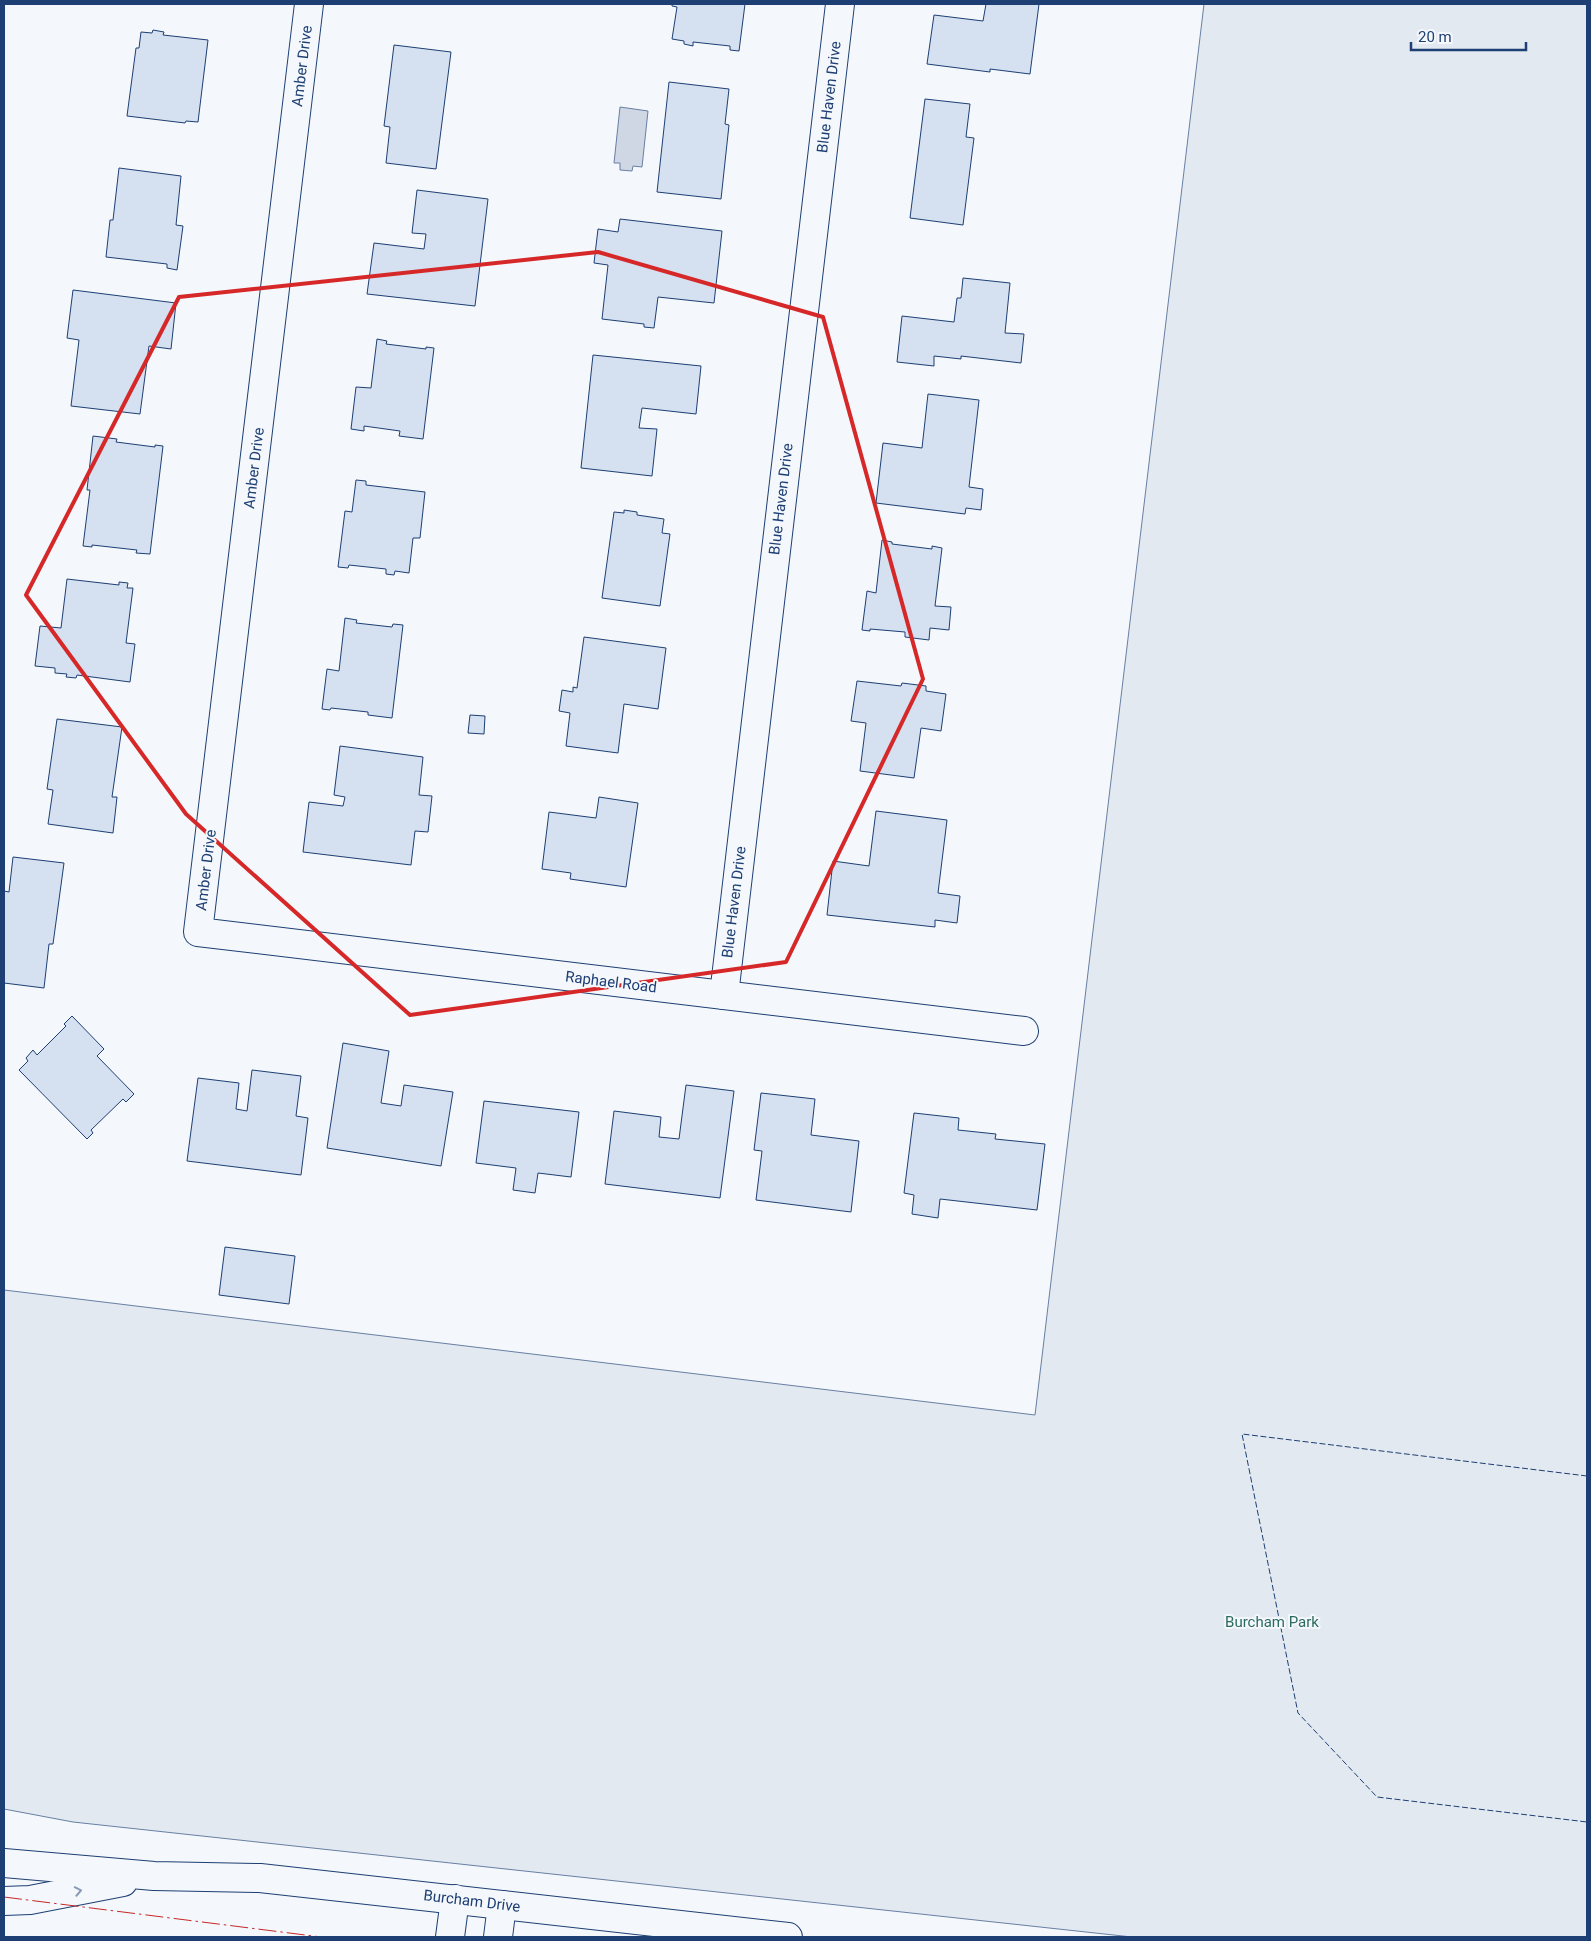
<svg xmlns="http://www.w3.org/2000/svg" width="1591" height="1941" viewBox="0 0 1591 1941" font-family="Roboto,sans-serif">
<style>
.green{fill:#e3e9f0;stroke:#687fa3}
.water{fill:#cfd7e4;stroke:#687fa3}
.building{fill:#d5e0f0;stroke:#1d3f73}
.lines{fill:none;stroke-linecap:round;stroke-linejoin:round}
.street-casing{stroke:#1d3f73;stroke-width:30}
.secondary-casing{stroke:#1d3f73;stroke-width:30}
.street{stroke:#f4f7fb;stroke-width:28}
.secondary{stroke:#f4f7fb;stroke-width:28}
.fence{stroke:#1d3f73;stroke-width:1;stroke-dasharray:6 2.5;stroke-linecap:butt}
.power{stroke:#c62828;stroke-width:1;stroke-dasharray:18 4 2.5 4;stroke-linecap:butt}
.oneway{stroke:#889bb7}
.marked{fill:none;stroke:#d62828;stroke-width:4;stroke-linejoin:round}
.labels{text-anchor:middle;stroke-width:4;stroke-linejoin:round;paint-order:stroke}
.street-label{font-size:15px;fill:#1d3f73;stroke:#f4f7fb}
.park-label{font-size:15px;fill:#2c6c60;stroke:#f4f7fb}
</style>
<rect width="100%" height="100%" fill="#f4f7fb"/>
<path class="green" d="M 1204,4 L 1587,4 L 1587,1937 L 1132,1937 L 73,1822 L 4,1809 L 4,1290 L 1035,1415 Z"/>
<path class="water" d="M 620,107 L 648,111 L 642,167 L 633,166 L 632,171 L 620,170 L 620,163 L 614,163 Z"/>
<g class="building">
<path d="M 672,4 L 745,4 L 739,51 L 730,50 L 730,46 L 693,42 L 693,46 L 684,44 L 684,41 L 672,39 L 677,7 L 672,6 Z"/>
<path d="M 986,4 L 1039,4 L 1030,74 L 990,69 L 990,72 L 927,64 L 934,15 L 983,21 Z"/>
<path d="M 153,30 L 164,32 L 163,35 L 208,40 L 198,122 L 186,121 L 185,123 L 127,116 L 136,48 L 139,48 L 141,32 L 152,33 Z"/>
<path d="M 394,45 L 451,52 L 436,169 L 386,163 L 390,127 L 384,126 Z"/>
<path d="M 669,82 L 729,89 L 725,124 L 729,125 L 721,199 L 657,192 Z"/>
<path d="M 925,99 L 970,104 L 966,137 L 974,138 L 963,225 L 910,218 Z"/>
<path d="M 119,168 L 181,176 L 176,225 L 183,226 L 177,270 L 167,268 L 167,264 L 106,257 L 110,220 L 113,220 Z"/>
<path d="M 417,190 L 488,199 L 475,306 L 367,294 L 374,243 L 424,249 L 426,234 L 412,233 Z"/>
<path d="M 620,219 L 722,231 L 714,303 L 658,297 L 654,328 L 644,327 L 644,324 L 602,319 L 608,265 L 594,263 L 598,229 L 618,232 Z"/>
<path d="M 963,278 L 1010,283 L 1005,333 L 1024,334 L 1021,363 L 961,356 L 961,359 L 934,356 L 934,366 L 897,362 L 902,316 L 954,322 L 957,298 L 961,298 Z"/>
<path d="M 73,290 L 176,303 L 171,349 L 149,346 L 140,414 L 71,406 L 79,340 L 67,338 Z"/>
<path d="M 377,339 L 387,341 L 386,344 L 426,349 L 426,347 L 434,348 L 423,439 L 399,436 L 400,431 L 364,426 L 364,431 L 351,429 L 356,387 L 371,388 Z"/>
<path d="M 593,355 L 701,366 L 696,414 L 642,408 L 639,428 L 657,429 L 652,476 L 581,468 Z"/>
<path d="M 928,394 L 979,400 L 969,487 L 983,489 L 981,510 L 966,508 L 965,514 L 876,503 L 883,443 L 922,448 Z"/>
<path d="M 93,436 L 117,439 L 116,442 L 155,447 L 155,445 L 163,446 L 150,554 L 136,553 L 137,550 L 92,545 L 92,547 L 83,546 L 90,490 L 87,490 Z"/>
<path d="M 356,480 L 366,481 L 366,485 L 425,492 L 420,538 L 413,538 L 409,573 L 395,571 L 394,575 L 386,574 L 386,569 L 349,565 L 348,568 L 338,567 L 345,511 L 352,512 Z"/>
<path d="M 624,510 L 637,512 L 637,515 L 664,519 L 662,533 L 670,534 L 660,606 L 602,598 L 614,512 L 624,513 Z"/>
<path d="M 882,540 L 892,542 L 892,544 L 932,549 L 932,546 L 942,548 L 935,606 L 951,607 L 949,630 L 930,628 L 929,640 L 905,637 L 905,632 L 870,629 L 870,631 L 862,630 L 867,591 L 876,593 Z"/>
<path d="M 67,579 L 119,585 L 119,582 L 128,583 L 127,588 L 133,588 L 126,643 L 135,644 L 130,682 L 77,675 L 76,678 L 66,677 L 67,674 L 55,673 L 55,668 L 35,666 L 40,626 L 61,628 Z"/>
<path d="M 345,618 L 357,620 L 356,623 L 392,627 L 393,624 L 403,625 L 392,718 L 368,715 L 368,712 L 331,708 L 330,710 L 322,709 L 327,669 L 339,671 Z"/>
<path d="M 584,637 L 666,648 L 658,709 L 624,704 L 618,753 L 566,746 L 570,713 L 559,711 L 562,690 L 573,692 L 573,687 L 577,688 Z"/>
<path d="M 857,681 L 901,686 L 902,683 L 926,686 L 926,691 L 946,694 L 941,731 L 921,728 L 914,778 L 860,771 L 866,723 L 851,721 Z"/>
<path d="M 470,715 L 485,716 L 484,734 L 468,733 Z"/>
<path d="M 57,719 L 122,727 L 112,797 L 117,797 L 113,833 L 48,824 L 53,790 L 47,789 Z"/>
<path d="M 340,746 L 423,757 L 419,795 L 432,796 L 428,832 L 415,831 L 411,865 L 303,852 L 309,802 L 343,806 L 345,797 L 334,795 Z"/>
<path d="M 599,797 L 638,803 L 626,887 L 570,879 L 571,873 L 542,869 L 549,812 L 596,818 Z"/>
<path d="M 876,811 L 947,820 L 938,893 L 960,896 L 957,923 L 935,920 L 935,927 L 827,915 L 833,861 L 869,866 Z"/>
<path d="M 13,857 L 64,863 L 53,944 L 49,944 L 44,988 L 4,983 L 4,891 L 9,892 Z"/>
<path d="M 72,1016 L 104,1049 L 97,1056 L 134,1094 L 126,1102 L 123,1099 L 91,1130 L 93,1133 L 87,1139 L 19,1070 L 28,1061 L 26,1058 L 33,1050 L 37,1055 L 66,1026 L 64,1024 Z"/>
<path d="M 343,1043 L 389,1051 L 381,1103 L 401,1106 L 404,1085 L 453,1092 L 441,1166 L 327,1148 Z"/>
<path d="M 252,1070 L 301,1076 L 296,1116 L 308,1118 L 301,1175 L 187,1161 L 198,1078 L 239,1083 L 236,1109 L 247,1111 Z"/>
<path d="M 686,1085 L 734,1091 L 720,1198 L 605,1184 L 614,1111 L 661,1117 L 659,1137 L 679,1139 Z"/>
<path d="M 761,1093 L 815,1099 L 811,1135 L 859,1141 L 851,1212 L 756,1200 L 762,1151 L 754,1150 Z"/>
<path d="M 484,1101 L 579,1112 L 571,1177 L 538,1173 L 535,1193 L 513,1190 L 516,1168 L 476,1163 Z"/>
<path d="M 914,1113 L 959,1118 L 958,1130 L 996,1134 L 995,1139 L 1045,1144 L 1037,1210 L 940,1199 L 938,1218 L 912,1214 L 914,1195 L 904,1193 Z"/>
<path d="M 225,1247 L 295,1256 L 289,1304 L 219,1295 Z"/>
</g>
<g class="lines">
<g class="street-casing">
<g id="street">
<path d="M 309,4 L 198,932 L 1024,1031"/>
<path d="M 724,995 L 840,4"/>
<path d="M 450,1937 L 455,1899"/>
<path d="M 498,1937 L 502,1905"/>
</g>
</g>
<g class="secondary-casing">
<g id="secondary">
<path d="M 4,1863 L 154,1876 L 260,1878 L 788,1937"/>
<path d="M 4,1901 L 30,1900 L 123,1882"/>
</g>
</g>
<use href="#street" class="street"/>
<use href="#secondary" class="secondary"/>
<path class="fence" d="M 1587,1476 L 1242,1434 L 1298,1713 L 1377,1797 L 1587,1822"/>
<path class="power" d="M 4,1897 L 321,1937"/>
</g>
<defs><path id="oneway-chevron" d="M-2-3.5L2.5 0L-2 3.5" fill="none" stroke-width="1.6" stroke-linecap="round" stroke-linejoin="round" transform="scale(1.25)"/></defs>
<use class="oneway" href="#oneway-chevron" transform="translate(78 1891) rotate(-11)"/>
<path class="marked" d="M 598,252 L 823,317 L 923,679 L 786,962 L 410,1015 L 186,814 L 26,595 L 179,297 Z"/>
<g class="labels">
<g class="street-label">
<text transform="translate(302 66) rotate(-83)" y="5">Amber Drive</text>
<text transform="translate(829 97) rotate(-83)" y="5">Blue Haven Drive</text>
<text transform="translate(254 468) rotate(-83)" y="5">Amber Drive</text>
<text transform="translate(781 499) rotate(-83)" y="5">Blue Haven Drive</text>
<text transform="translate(206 870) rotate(-83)" y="5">Amber Drive</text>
<text transform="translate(734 902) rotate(-83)" y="5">Blue Haven Drive</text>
<text transform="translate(611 982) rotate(7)" y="5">Raphael Road</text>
<text transform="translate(472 1901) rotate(7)" y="5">Burcham Drive</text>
</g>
<g class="park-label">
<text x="1272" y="1627">Burcham Park</text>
</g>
</g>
<rect width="1591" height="1941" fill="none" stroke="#1d3f73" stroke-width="10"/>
<path d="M1411 42v8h115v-8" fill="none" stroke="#1d3f73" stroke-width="2.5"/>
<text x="1418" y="42" font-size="15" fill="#1d3f73" stroke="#f4f7fb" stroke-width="4" paint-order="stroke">20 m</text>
</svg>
